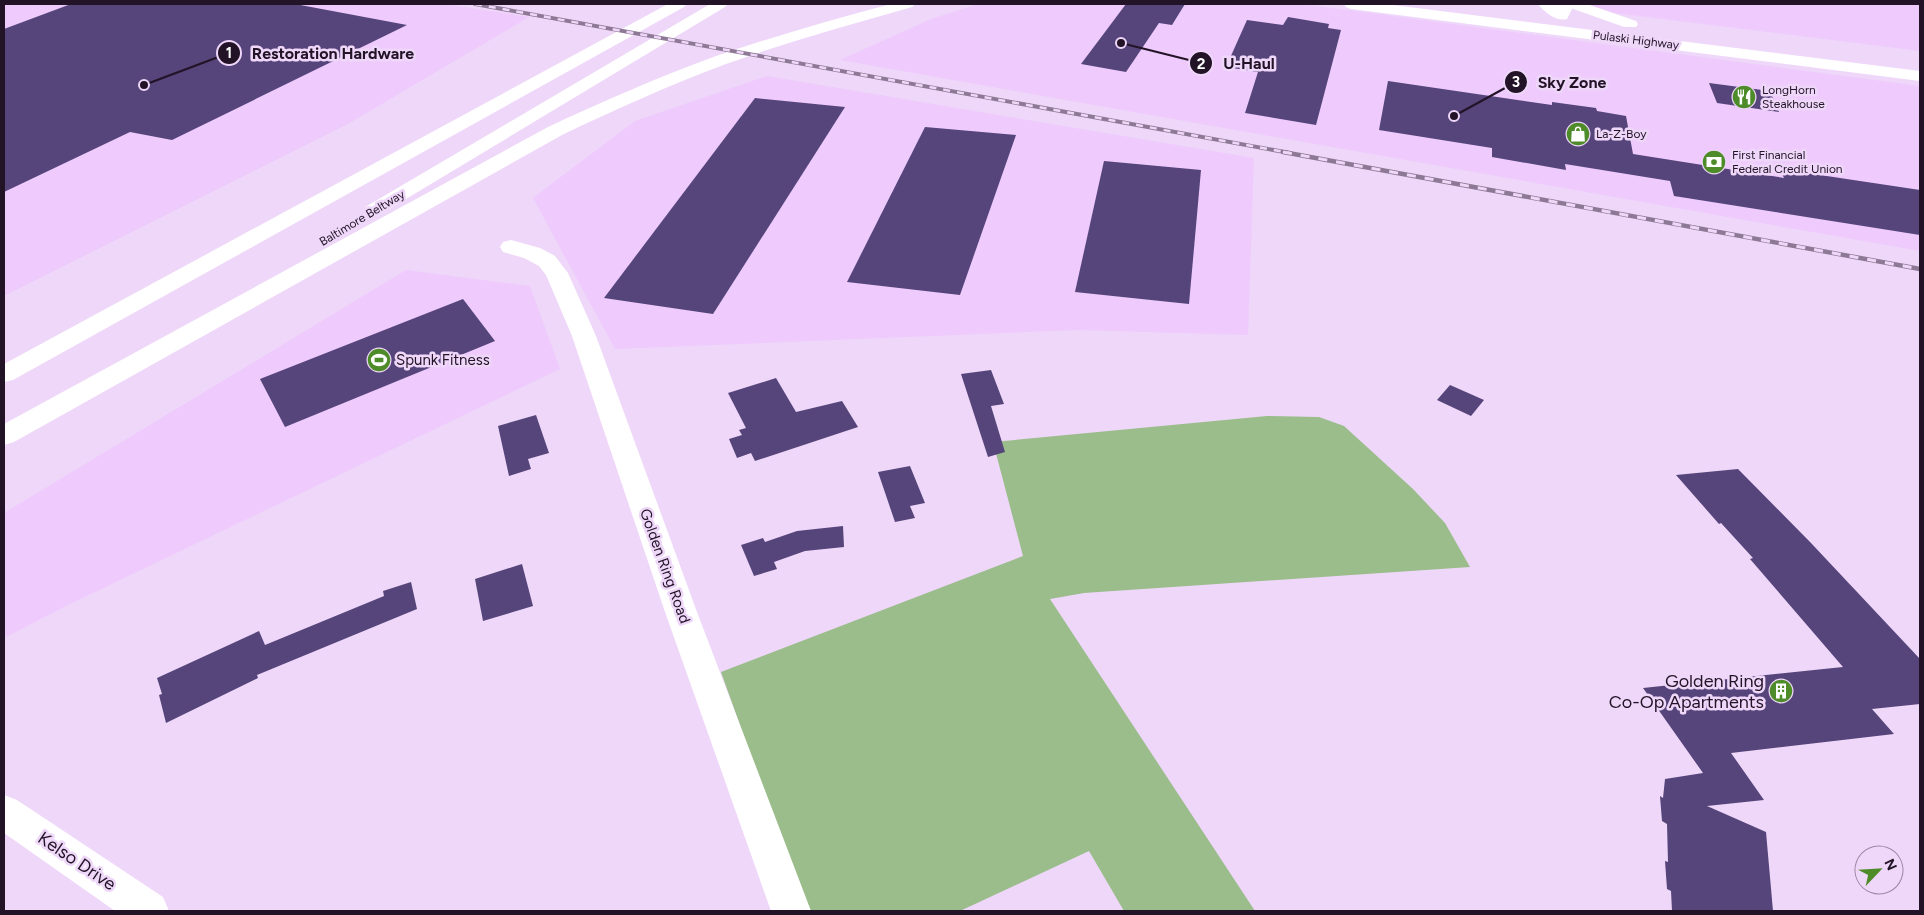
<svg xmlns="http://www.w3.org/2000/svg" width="1924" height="915" viewBox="0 0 1924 915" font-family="Figtree,sans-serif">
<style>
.built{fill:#eecafd}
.green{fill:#9abd8b}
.building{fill:#55457a}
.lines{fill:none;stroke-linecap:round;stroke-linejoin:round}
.street{fill:#fff;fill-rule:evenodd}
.secondary{fill:#fff;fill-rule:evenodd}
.highway{fill:#fff;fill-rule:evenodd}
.rail-far1-casing{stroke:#8d7995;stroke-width:4}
.rail-casing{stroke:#8d7995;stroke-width:4.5}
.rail-far1{stroke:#efd7f9;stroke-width:2.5;stroke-dasharray:7;stroke-linecap:butt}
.rail{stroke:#efd7f9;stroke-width:3;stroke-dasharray:9;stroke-linecap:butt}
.labels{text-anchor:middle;stroke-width:5;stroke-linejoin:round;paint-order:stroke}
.far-street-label{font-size:12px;fill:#221327;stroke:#efd7f9}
.far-poi-label{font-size:12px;fill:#221327;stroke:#efd7f9;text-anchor:start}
.poi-label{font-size:15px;fill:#221327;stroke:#efd7f9;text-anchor:start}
.street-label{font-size:15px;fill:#221327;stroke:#efd7f9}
.near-poi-label{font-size:18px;fill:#221327;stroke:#efd7f9;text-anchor:end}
.near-street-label{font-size:18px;fill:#221327;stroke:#efd7f9}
.leader{fill:none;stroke:#221327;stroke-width:2}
.callout-dot{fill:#221327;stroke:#efd7f9;stroke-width:2}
.mark-label{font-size:15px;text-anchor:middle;font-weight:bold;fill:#fff}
.callout-label{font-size:16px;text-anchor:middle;font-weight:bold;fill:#221327;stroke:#efd7f9;stroke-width:5;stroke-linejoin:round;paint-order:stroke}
</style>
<rect width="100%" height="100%" fill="#efd7f9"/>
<g class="built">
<path d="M 4,4 L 445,4 L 529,17 L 348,124 L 4,296 Z"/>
<path d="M 978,4 L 1302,4 L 1920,86 L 1920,251 L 840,60 L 931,19 Z"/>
<path d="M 1542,4 L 1920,4 L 1920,51 Z"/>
<path d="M 767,76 L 1254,158 L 1248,335 L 1078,330 L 615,349 L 533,198 L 635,121 Z"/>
<path d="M 406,270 L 530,286 L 560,369 L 68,605 L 4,638 L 4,513 Z"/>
</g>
<path class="green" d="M 1267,416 L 1319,417 L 1344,426 L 1413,489 L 1445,523 L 1470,567 L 1084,593 L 1050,599 L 1255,911 L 1124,911 L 1089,851 L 960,911 L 806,911 L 721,672 L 1023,556 L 993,442 Z"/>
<g class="building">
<path d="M 71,4 L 295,4 L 407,25 L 172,140 L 130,132 L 4,192 L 4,29 Z"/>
<path d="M 1126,4 L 1185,4 L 1172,25 L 1159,23 L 1126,72 L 1081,64 Z"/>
<path d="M 1288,17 L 1329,24 L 1328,28 L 1341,30 L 1316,125 L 1245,113 L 1258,72 L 1226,67 L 1247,20 L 1283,25 Z"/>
<path d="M 1388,81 L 1552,105 L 1552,102 L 1596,108 L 1597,111 L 1626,116 L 1633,154 L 1784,178 L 1780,169 L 1920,190 L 1920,235 L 1674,196 L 1670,181 L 1565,164 L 1566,170 L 1492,157 L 1492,148 L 1379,130 Z"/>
<path d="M 1709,83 L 1770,91 L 1779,112 L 1717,103 Z"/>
<path d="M 755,98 L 845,107 L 713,314 L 604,298 Z"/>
<path d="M 925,127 L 1016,135 L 960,295 L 847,282 Z"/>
<path d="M 1104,161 L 1201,170 L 1189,304 L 1075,292 Z"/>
<path d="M 463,299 L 495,341 L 285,427 L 260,379 Z"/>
<path d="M 991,370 L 1004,404 L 991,406 L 1005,452 L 988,457 L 961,374 Z"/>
<path d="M 776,378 L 796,412 L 842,401 L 858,427 L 755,461 L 751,453 L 737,458 L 729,439 L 742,435 L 739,430 L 746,428 L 728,393 Z"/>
<path d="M 1450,385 L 1484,400 L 1471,416 L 1437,400 Z"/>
<path d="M 536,415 L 549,453 L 528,459 L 531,469 L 509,476 L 498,426 Z"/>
<path d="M 910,466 L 925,503 L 910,506 L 915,518 L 895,522 L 878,472 Z"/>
<path d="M 1738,469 L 1811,543 L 1920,659 L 1920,704 L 1872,709 L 1894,734 L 1731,753 L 1764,800 L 1707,806 L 1766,832 L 1773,911 L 1672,911 L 1671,891 L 1667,889 L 1665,861 L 1668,862 L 1667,824 L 1662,821 L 1660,796 L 1663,798 L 1665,779 L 1703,773 L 1643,688 L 1843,667 L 1750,559 L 1753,558 L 1721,523 L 1719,524 L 1676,475 Z"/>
<path d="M 843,526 L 844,547 L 805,551 L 774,562 L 777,569 L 754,576 L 741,545 L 763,538 L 765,542 L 797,531 Z"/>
<path d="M 522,564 L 533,606 L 483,621 L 475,579 Z"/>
<path d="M 411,582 L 417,609 L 257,675 L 258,678 L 166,723 L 159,695 L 162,694 L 157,678 L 259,631 L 265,645 L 384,596 L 383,591 Z"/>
</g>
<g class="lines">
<g class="street">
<path d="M 1538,4 L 1570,4 L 1573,7 L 1567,19 C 1557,22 1545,13 1538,4 Z"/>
<path d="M 511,240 L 540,248 L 555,256 L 568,273 L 596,336 L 697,612 L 811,911 L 771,911 L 665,612 L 572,336 L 546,275 L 539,266 L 524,258 L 503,252 L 500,247 L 503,242 Z"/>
</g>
<path class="secondary" d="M 4,795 L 17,800 L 163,897 L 169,911 L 115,911 L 4,833 Z"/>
<g class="highway">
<path d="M 668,4 L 687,4 L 684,7 L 13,380 L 4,382 L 4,364 Z"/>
<path d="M 710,4 L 728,4 L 725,7 L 381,214 L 374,216 L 367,214 L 364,210 L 367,206 Z"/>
<path d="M 891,4 L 915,4 L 912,7 C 850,25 787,42 726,64 C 670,85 616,109 562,135 L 14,442 L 4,445 L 4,424 L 548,127 C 603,101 659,77 716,56 C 774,36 832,20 891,4 Z"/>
<path d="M 1344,4 L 1385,4 L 1920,71 L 1920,81 L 1351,9 L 1346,7 Z"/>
<path d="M 1566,4 L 1587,4 L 1636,21 L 1638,24 L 1636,27 L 1624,27 L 1568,7 Z"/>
</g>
<g class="rail-far1-casing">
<path id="rail-far1" d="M 475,4 L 1290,153"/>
</g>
<g class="rail-casing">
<path id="rail" d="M 1283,152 L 1920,269"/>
</g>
<use href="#rail-far1" class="rail-far1"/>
<use href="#rail" class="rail"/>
</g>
<defs>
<g id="restaurant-disc" transform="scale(1.25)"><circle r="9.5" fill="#4e8b29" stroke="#efd7f9"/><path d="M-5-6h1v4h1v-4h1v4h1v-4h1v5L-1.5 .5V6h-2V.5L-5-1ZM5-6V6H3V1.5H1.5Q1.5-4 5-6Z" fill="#fff"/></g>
<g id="shop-disc" transform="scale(1.25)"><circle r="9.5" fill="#4e8b29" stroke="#efd7f9"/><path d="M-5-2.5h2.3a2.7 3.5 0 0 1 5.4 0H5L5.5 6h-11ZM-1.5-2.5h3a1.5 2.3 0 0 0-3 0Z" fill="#fff"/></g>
<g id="bank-disc" transform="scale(1.25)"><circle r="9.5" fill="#4e8b29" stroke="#efd7f9"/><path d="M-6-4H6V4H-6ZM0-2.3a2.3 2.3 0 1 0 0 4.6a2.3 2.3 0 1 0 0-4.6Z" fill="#fff"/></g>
<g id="stadium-disc" transform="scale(1.25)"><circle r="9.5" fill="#4e8b29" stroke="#efd7f9"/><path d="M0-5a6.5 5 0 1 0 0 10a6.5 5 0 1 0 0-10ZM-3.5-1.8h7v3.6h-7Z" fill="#fff"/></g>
<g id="building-disc" transform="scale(1.25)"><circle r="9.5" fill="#4e8b29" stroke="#efd7f9"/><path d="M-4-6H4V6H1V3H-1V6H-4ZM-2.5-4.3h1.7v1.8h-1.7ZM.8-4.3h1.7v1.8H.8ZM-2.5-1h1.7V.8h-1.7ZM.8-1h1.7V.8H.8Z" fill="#fff"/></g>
</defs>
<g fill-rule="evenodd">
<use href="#restaurant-disc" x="1744" y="97"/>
<use href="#shop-disc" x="1578" y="134"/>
<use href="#bank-disc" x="1714" y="162"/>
<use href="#stadium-disc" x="379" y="360"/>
<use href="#building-disc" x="1781" y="691"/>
</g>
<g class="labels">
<g class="far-street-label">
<text transform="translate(1636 40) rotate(7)" y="4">Pulaski Highway</text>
<text transform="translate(362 218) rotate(-31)" y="4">Baltimore Beltway</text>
</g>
<g class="far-poi-label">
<text x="1762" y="94">LongHorn<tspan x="1762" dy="14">Steakhouse</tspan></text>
<text x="1596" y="138">La-Z-Boy</text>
<text x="1732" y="159">First Financial<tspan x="1732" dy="14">Federal Credit Union</tspan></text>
</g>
<g class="poi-label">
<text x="396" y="365">Spunk Fitness</text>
</g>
<g class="street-label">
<text transform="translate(665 566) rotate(70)" y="5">Golden Ring Road</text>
</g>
<g class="near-poi-label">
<text x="1764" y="687">Golden Ring<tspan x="1764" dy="21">Co-Op Apartments</tspan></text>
</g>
<g class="near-street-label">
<text transform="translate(77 861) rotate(34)" y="6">Kelso Drive</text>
</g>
</g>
<path class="leader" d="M144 85L229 53M1121 43L1201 63M1454 116L1516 82"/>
<g class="callout-dot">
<circle cx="144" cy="85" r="5"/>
<circle cx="1121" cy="43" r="5"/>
<circle cx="1454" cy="116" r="5"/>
<circle cx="229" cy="53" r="12"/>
<circle cx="1201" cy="63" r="12"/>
<circle cx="1516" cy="82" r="12"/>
</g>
<g class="mark-label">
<text x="229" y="58">1</text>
<text x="1201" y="69">2</text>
<text x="1516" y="87">3</text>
</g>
<g class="callout-label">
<text x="333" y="59">Restoration Hardware</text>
<text x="1249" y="69">U-Haul</text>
<text x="1572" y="88">Sky Zone</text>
</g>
<rect width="1924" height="915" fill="none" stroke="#221327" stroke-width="10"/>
<g transform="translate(1879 870) rotate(65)"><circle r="24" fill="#efd7f9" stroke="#9d89a5"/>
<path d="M0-4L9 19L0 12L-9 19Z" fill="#4e8b29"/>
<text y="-8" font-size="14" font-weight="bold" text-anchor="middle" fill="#221327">N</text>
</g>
</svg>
